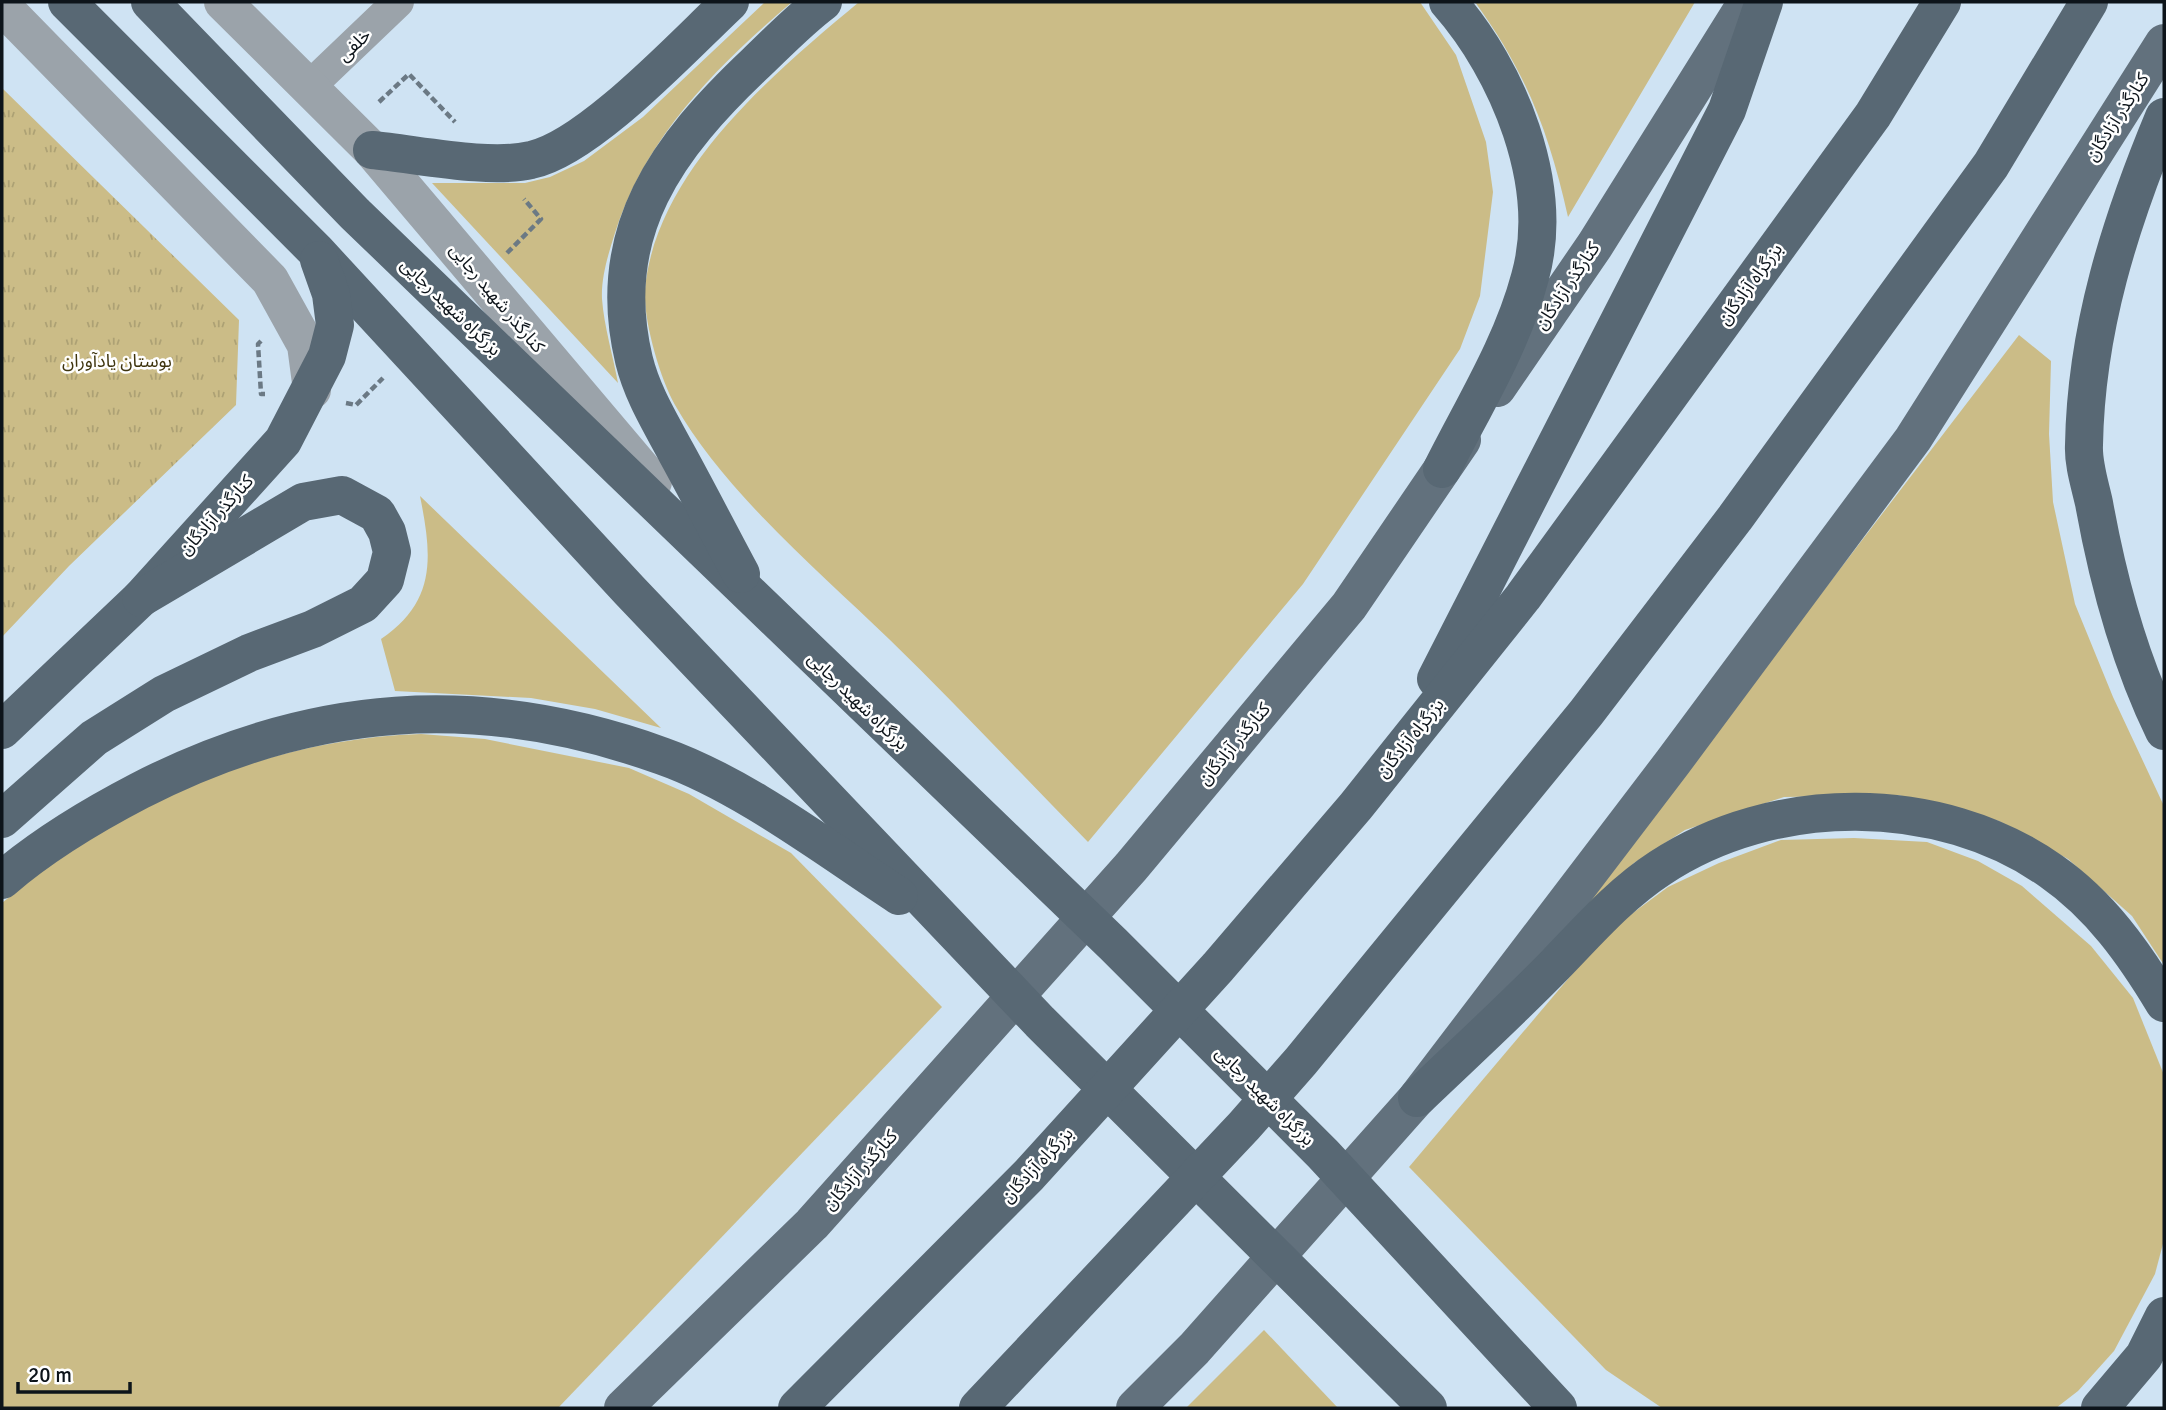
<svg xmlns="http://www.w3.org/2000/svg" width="2166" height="1410" viewBox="0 0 2166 1410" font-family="Signika,'Noto Sans Arabic',sans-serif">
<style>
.grass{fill:#cbbc87}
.park{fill:url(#park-tufts)}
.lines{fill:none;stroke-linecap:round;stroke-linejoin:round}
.path{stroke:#6b7984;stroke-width:4.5;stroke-dasharray:7 3.5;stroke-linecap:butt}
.minor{stroke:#9ba3aa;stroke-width:32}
.tertiary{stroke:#9ba3aa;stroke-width:38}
.primary{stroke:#62717d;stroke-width:38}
.trunk{stroke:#586874;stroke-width:38}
.labels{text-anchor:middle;stroke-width:5;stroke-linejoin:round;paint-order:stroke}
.street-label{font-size:18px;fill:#0d141a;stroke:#fff}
.park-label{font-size:18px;fill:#3e340e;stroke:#fff}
</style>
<defs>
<pattern id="park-tufts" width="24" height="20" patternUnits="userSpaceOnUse" patternTransform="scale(1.75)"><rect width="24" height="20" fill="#cbbc87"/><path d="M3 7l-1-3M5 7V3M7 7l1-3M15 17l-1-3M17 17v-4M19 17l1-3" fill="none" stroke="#ada174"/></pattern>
</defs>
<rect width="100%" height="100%" fill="#cfe3f3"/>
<g class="grass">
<path d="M 765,2 L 792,2 C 716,67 644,138 614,236 C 608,255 601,278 602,299 C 604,326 613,356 618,383 L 432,183 L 525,183 L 550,177 L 584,161 L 643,117 Z"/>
<path d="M 859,2 L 1420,2 L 1456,55 L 1486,142 L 1493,192 L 1480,296 L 1460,349 L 1303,584 L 1088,842 C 1022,775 957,705 889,639 C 818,571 724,491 675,405 C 660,378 643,320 645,289 C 656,171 774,73 859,2 Z"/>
<path d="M 1475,2 L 1695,2 L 1568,217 C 1549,132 1526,72 1475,2 Z"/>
<path d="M 2019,335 L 2051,361 L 2049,434 L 2053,502 L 2075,604 L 2113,697 L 2164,806 L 2164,965 L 2132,916 L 2068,859 L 1999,821 L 1898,795 L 1784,797 L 1685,830 L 1634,863 L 1534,969 Z"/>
<path d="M 420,496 L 661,728 L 595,709 L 531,698 L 395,691 L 381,639 C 437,601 432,556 420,496 Z"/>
<path d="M 421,734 L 485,739 L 629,768 L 689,794 L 791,853 L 942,1007 L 558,1408 L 2,1408 L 2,903 C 121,803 265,739 421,734 Z"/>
<path d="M 1854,838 L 1927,842 L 1978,861 L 2022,886 L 2091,946 L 2133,998 L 2164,1075 L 2164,1240 L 2155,1274 L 2114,1351 L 2078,1391 L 2056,1408 L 1662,1408 L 1606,1370 L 1409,1167 L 1584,960 L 1626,918 L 1668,887 L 1719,863 L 1781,840 Z"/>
<path d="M 1264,1330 L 1338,1408 L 1186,1408 Z"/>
</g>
<path class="park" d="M 2,88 L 239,320 L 236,405 L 69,566 L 2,637 Z"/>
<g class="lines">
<g class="path">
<path d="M 379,102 L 409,74 L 455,122"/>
<path d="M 507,253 L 541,219 L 524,199"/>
<path d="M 261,341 L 258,344 L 261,394 L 265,394"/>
<path d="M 346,403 L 356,405 L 383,378"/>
</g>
<path class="minor" d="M 309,87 L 398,2"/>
<g class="tertiary">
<path d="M 223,2 L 372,150 L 653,482"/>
<path d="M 2,6 L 270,280 L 306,345 L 312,390"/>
</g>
<g class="primary">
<path d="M 1497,388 L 1595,245 L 1747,2"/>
<path d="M 623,1408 L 812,1224 L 1131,867 L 1349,606 L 1462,440"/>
<path d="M 1135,1408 L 1194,1349 L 1417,1098 L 1673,762 L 1913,439 L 2164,43"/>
</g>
<g class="trunk">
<path d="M 67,2 L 316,251 L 629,590 L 1040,1022 L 1428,1408"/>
<path d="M 150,2 L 355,214 L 1113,944 L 1323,1154 L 1558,1408"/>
<path d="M 2164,117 C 2120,223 2086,329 2084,445 C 2083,464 2090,485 2094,503 C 2108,581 2129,659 2164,731"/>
<path d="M 372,150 C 416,154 489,170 531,160 C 589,148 685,44 730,2"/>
<path d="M 1442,469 C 1473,407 1512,345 1530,277 C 1556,185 1508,70 1448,2"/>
<path d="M 741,574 C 719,533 698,492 676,452 C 660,422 642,393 634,360 C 603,232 668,146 756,63 C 778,42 799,20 823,2"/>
<path d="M 1436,679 L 1727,110 L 1764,2"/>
<path d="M 2,730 L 141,598 L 283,441 L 327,356 L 335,325 L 331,294 L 319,260"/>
<path d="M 2,819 L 94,738 L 164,694 L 249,653 L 313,629 L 363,604 L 385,580 L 392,552 L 387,532 L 377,514 L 342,495 L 303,502 L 141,598"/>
<path d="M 2,880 C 44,844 89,817 139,791 C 310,703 479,690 662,756 C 742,784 827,849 899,896"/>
<path d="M 1417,1098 C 1463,1054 1510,1011 1555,965 C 1588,931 1620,894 1660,868 C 1773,793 1939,792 2051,871 C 2100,905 2134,953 2164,1003"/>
<path d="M 797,1408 L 1029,1175 L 1218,967 L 1356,806 L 1523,597 L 1873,115 L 1942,2"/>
<path d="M 978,1408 L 1244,1126 L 1301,1061 L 1586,713 L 1735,518 L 1991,165 L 2089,2"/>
<path d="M 2100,1408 L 2144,1356 L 2164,1316"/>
</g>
</g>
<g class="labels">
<g class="street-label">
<text transform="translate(354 45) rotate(-44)" y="6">خلفی</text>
<text transform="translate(2117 117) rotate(-57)" y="6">کنارگذر آزادگان</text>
<text transform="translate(1750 284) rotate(-54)" y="6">بزرگراه آزادگان</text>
<text transform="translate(1567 286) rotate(-56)" y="6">کنارگذر آزادگان</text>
<text transform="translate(497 298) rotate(50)" y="6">کنارگذر شهید رجایی</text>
<text transform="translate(451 307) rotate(44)" y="6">بزرگراه شهید رجایی</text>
<text transform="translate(216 515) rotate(-48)" y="6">کنارگذر آزادگان</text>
<text transform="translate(858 701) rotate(44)" y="6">بزرگراه شهید رجایی</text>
<text transform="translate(1410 738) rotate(-51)" y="6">بزرگراه آزادگان</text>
<text transform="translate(1234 744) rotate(-50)" y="6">کنارگذر آزادگان</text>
<text transform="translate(1265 1096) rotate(45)" y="6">بزرگراه شهید رجایی</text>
<text transform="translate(1037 1165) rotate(-47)" y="6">بزرگراه آزادگان</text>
<text transform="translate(860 1170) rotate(-48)" y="6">کنارگذر آزادگان</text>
</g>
<g class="park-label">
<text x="117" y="367">بوستان یادآوران</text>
</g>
</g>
<rect width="2166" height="1410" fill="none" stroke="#0d141a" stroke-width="7"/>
<path d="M18 1382v10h112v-10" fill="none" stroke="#0d141a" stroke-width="3.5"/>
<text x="28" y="1382" font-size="21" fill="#0d141a" stroke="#ffffff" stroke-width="5" paint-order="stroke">20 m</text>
</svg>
